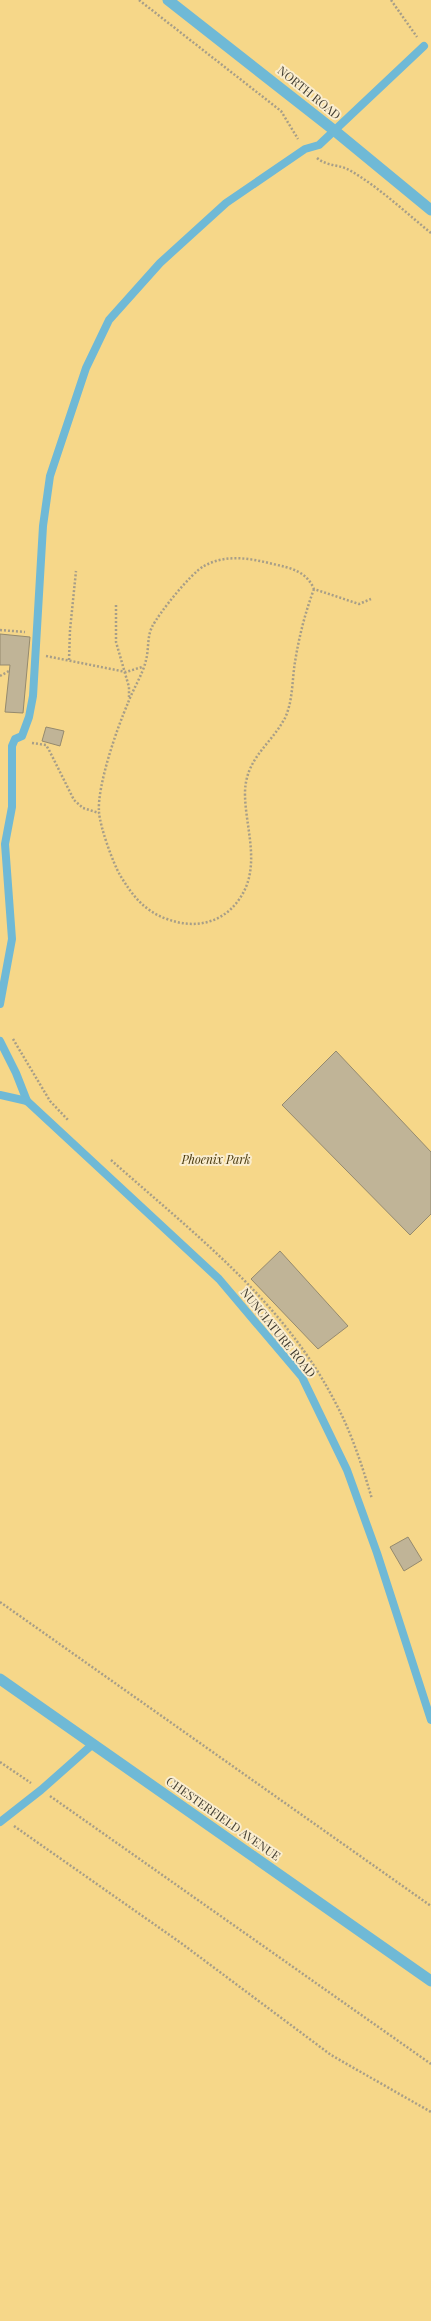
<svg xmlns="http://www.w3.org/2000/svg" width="431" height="2321" viewBox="0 0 431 2321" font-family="'Playfair Display',serif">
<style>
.green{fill:#f6d789}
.building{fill:#c0b497;stroke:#958a6e}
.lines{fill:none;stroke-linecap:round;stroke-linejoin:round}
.path{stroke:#a79e88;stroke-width:2.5;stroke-dasharray:2 2;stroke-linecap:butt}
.service{stroke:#6fb9d6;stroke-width:8}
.minor{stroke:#6fb9d6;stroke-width:11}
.tertiary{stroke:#6fb9d6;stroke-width:11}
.labels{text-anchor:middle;stroke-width:4;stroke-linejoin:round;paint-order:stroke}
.street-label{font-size:12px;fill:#413c30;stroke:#faedcf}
.park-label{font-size:12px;font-style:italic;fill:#48380c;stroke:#faedcf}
</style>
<rect width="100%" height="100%" fill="#faedcf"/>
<rect class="green" x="0" y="0" width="431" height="2321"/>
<g class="building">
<path d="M 0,634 L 30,637 L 23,713 L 5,712 L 10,665 L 0,665 Z"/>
<path d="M 46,727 L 64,731 L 60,746 L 42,741 Z"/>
<path d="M 336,1051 L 431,1152 L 431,1214 L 410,1235 L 282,1105 Z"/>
<path d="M 280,1251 L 348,1326 L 318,1349 L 251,1279 Z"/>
<path d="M 408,1537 L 422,1560 L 404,1571 L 390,1547 Z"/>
</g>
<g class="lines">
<g class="path">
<path d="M 139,0 L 281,111 L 298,139"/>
<path d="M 391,0 L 417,37"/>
<path d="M 317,158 C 328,167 340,164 351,171 C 380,188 405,212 431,233"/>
<path d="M 314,589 C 305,613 299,637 295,662 C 292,680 293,701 285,718 C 270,746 244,759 245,796 C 246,831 262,869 238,901 C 221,924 193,929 167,919 C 144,911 132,895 120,875 C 113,863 100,827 99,812 C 97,786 117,728 128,703 C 133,689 143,674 146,660 C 149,649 147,637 152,627 C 159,613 191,573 204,566 C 226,554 249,558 273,564 C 291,568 306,571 314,589 L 359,604 L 371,599"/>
<path d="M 116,605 L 116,642 L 129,687 L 129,697"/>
<path d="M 0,630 L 25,632"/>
<path d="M 46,656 L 126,672 L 142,667"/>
<path d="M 69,660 L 70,630 L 76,571"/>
<path d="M 0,676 L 9,671"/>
<path d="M 32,743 L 46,745 L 49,750 L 74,800 L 83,808 L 99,813"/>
<path d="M 13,1039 L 50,1101 L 68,1120"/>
<path d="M 111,1160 C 193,1233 282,1300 334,1400 C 351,1431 362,1465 372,1499"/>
<path d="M 0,1602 L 431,1906"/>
<path d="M 0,1762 L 31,1783"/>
<path d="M 50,1796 L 431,2064"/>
<path d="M 14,1826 L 181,1943 L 331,2055 L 431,2112"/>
</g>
<g class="service">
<path d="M 0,1004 L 12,939 L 5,844 L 12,807 L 12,746 L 15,739 L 22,736 L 29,717 L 33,696 L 43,526 L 50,476 L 86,368 L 109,320 L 160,263 L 226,203 L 305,149 L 319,145 L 424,46"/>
<path d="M 0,1041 L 16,1073 L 27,1101"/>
<path d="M 0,1095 L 27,1101 L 219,1279 L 302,1377 L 347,1470 L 377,1553 L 431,1720"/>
<path d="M 0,1822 L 41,1790 L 93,1744"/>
</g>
<path class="minor" d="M 168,0 L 335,131 L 431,210"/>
<path class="tertiary" d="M 0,1679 L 431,1981"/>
</g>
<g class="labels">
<g class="street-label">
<text transform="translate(309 93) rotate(39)" y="4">NORTH ROAD</text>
<text transform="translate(278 1333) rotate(51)" y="4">NUNCIATURE ROAD</text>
<text transform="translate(223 1819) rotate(35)" y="4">CHESTERFIELD AVENUE</text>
</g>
<g class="park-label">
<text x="216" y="1164">Phoenix Park</text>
</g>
</g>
</svg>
